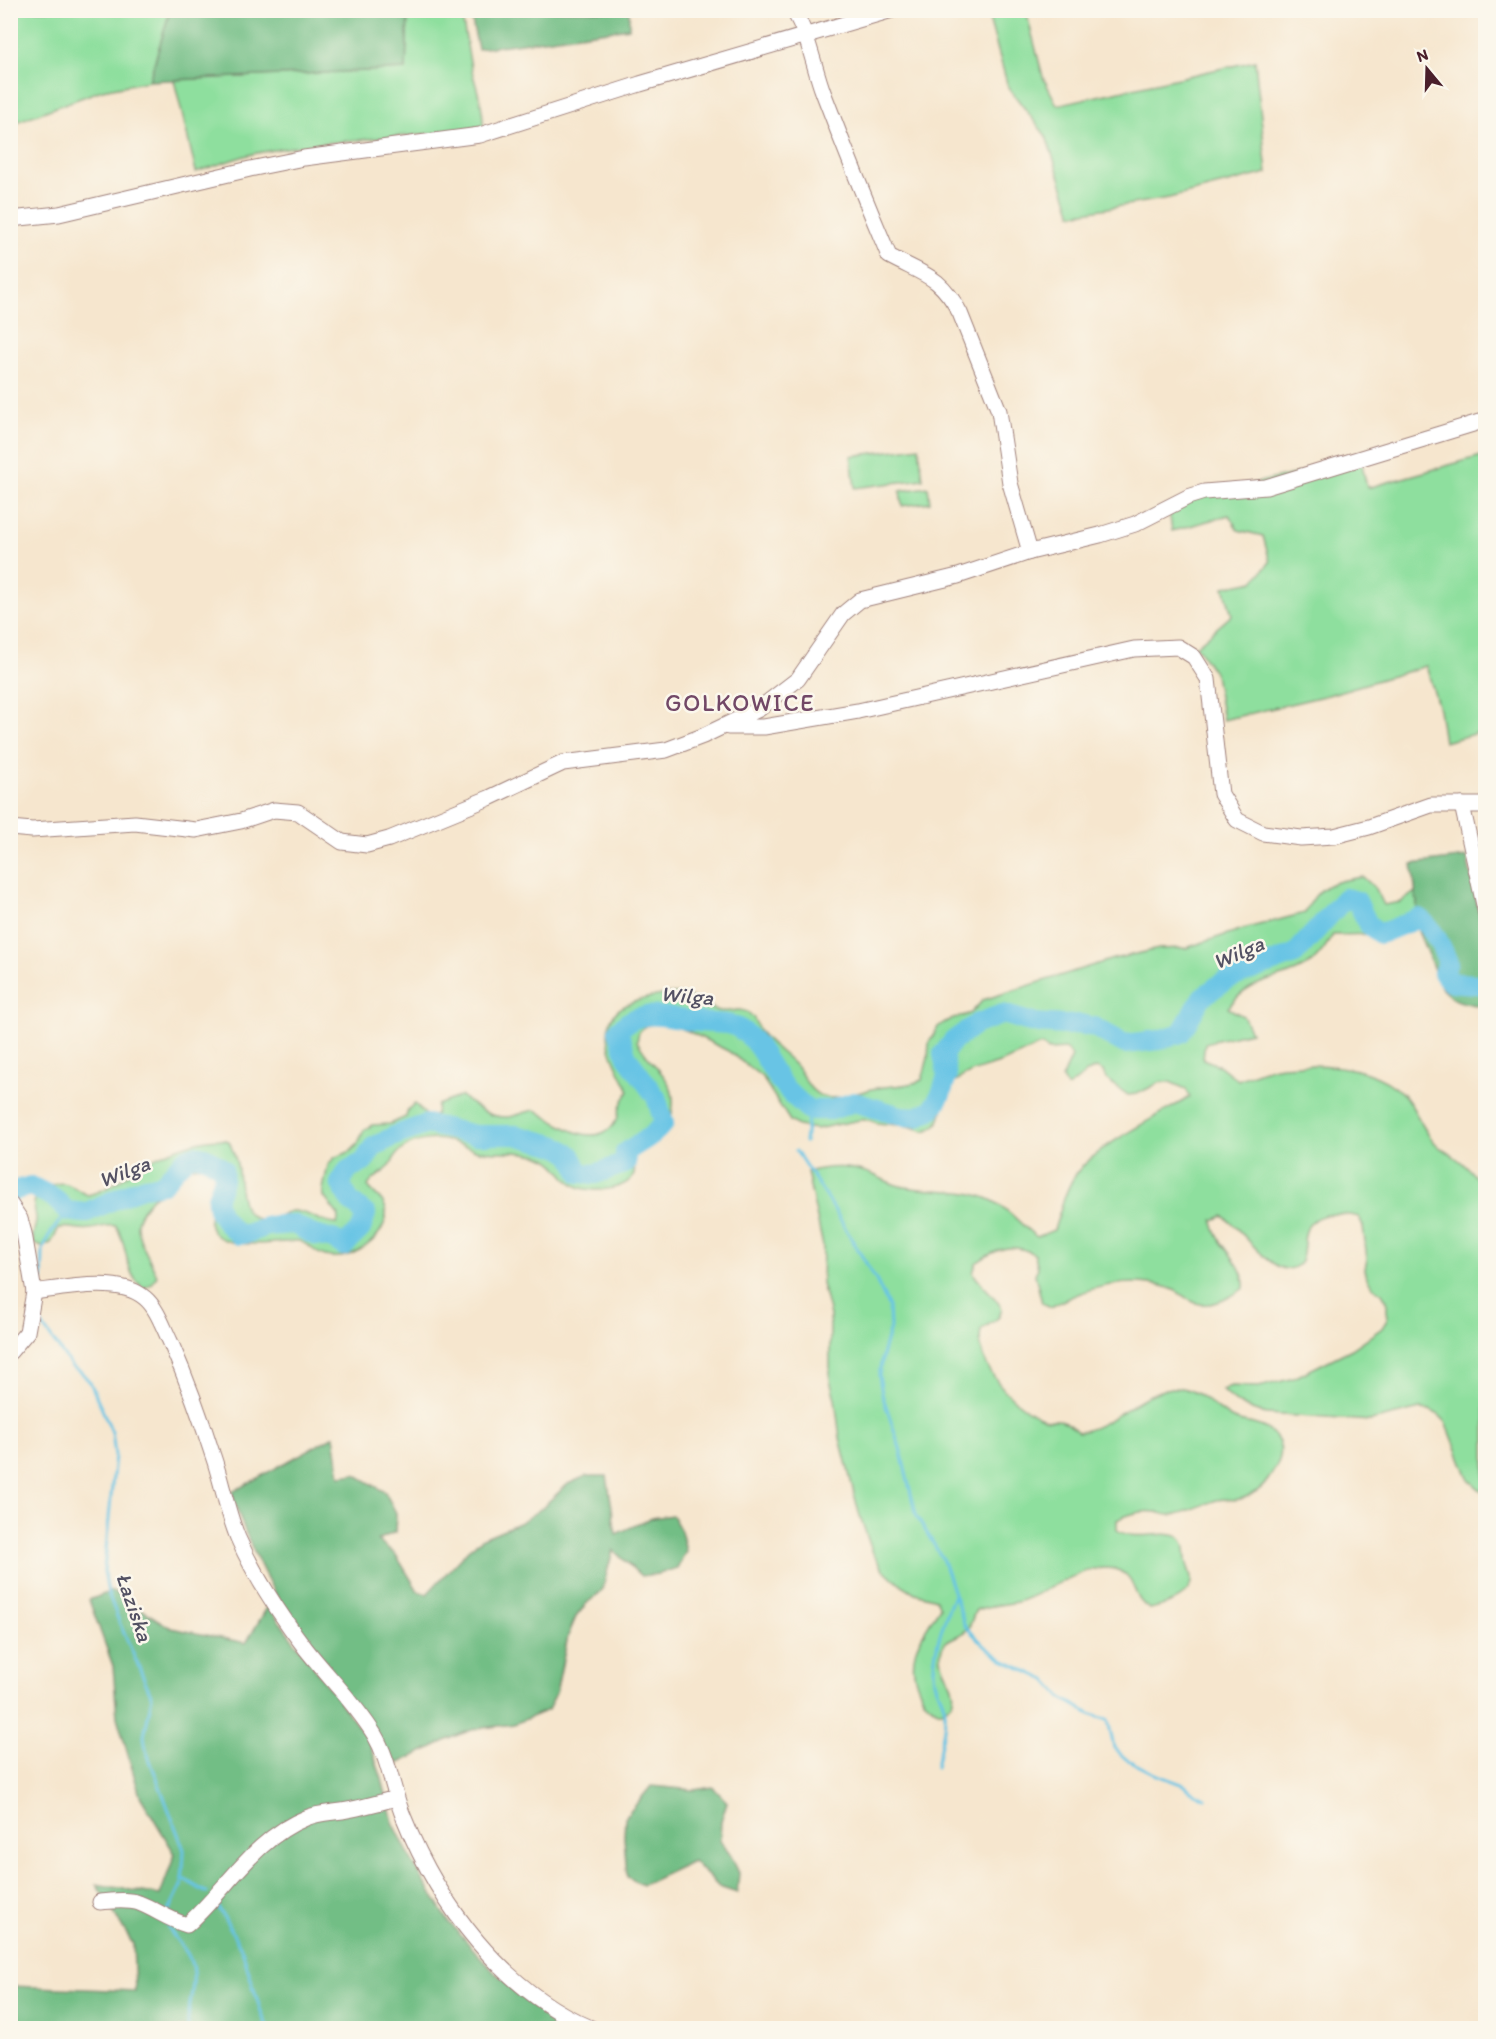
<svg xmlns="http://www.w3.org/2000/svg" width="1496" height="2039" viewBox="0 0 1496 2039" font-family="Itim,sans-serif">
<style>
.green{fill:#8edf9e;stroke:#6c7f64;stroke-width:1.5}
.forest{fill:#72be85;stroke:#5e6e58;stroke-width:1.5}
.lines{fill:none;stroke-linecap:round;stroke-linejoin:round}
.stream{stroke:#67c4e5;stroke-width:3}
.river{stroke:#67c4e5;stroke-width:20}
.minor-casing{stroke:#a0827c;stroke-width:17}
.minor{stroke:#fff;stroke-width:15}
.labels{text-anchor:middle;stroke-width:5;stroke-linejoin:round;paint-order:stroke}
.water-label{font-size:22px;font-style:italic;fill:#535163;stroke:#fbf7ec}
.quarter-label{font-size:24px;letter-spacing:1.5px;fill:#724867;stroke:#fbf7ec}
</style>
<rect width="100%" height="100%" fill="#fbf7ec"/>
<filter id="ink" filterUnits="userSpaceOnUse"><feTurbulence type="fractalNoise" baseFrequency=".0167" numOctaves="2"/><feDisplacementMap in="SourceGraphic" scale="12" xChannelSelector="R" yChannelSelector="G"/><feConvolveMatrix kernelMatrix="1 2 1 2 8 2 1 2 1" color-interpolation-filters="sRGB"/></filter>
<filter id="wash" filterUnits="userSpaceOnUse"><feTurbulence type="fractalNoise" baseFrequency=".008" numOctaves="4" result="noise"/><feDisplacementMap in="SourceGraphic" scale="24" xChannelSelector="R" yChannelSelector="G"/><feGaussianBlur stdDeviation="1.35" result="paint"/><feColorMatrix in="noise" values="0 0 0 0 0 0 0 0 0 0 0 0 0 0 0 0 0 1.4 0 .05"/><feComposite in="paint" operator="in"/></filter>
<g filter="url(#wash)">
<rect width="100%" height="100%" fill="#f6e6ce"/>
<g class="green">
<path d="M 11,10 L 170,10 L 170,11 L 149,81 L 102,90 L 11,124 Z"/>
<path d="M 408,11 L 460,11 C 466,31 467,51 472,71 C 477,90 484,108 483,127 C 408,139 332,138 257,153 C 237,157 216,166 196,172 L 174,80 L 406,69 Z"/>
<path d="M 987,11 L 1026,11 L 1043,77 L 1057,105 L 1255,61 L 1267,173 L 1169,198 L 1072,214 L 1046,136 L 1008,87 Z"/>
<path d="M 919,447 L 923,479 L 855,488 L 851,456 Z"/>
<path d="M 1485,455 L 1485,731 L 1444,742 L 1439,709 L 1426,666 L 1328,695 L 1223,720 L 1215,674 L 1196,646 L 1232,615 L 1224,587 L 1254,581 L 1270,562 L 1263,536 L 1238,530 L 1229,515 L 1172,531 L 1169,510 L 1189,498 L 1361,459 L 1367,488 Z"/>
<path d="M 928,487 L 930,502 L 902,506 L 900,491 Z"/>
<path d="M 1363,877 L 1376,889 L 1384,905 L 1401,902 L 1415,892 L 1417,903 L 1416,926 L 1381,934 L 1333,935 C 1327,944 1322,954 1313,961 C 1287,983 1252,974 1228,1008 L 1243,1016 L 1251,1032 L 1205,1043 L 1203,1059 L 1220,1066 L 1238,1080 C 1252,1074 1267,1068 1282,1066 C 1322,1063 1375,1065 1404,1095 C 1417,1110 1422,1131 1437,1145 C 1441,1149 1447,1151 1452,1155 C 1467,1165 1477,1177 1486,1192 L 1485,1494 L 1469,1480 L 1446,1422 L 1439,1415 L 1430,1410 L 1420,1409 L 1371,1421 L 1267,1414 C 1246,1410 1237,1404 1222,1390 L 1231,1386 L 1259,1387 L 1294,1378 L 1352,1349 L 1382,1328 L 1387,1320 L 1387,1301 L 1382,1293 L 1373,1287 L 1367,1278 L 1365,1269 L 1367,1259 L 1363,1226 L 1359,1217 C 1342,1213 1313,1210 1306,1231 C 1301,1245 1309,1268 1287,1269 C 1268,1269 1239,1226 1223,1216 L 1213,1220 C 1215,1246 1246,1262 1244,1288 C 1231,1297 1213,1308 1196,1303 C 1189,1301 1183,1295 1176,1291 C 1168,1287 1159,1285 1150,1284 C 1115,1280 1081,1290 1051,1307 L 1042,1303 L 1035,1274 L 1038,1268 L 1035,1255 C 1013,1241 996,1249 976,1263 L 973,1273 C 981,1286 995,1295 1002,1309 L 998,1318 L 981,1330 C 974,1364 1014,1408 1045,1419 C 1051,1421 1058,1419 1063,1421 C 1068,1423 1074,1429 1078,1432 C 1111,1428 1135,1394 1172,1388 C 1196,1385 1212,1407 1231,1418 C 1238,1422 1245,1422 1253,1424 C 1275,1429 1288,1445 1276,1467 C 1270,1476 1266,1486 1257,1491 C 1252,1494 1245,1498 1240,1499 C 1233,1501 1225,1498 1217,1500 C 1202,1504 1186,1514 1170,1515 C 1165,1515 1161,1513 1157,1512 C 1143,1510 1128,1514 1117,1520 L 1117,1530 C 1136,1543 1167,1528 1180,1538 C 1186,1543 1185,1552 1186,1560 C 1187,1567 1192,1575 1191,1582 C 1189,1599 1164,1606 1150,1609 C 1132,1600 1138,1581 1120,1571 C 1092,1557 1046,1594 1017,1602 C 1003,1605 990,1605 976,1610 C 973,1615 972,1622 969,1627 C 962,1639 944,1635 941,1652 C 938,1674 970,1695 942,1711 C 930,1708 924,1701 919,1689 C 904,1655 922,1636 940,1607 L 936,1599 L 915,1593 L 896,1581 L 881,1567 L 872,1551 L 859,1513 L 840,1438 L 835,1399 L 830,1380 L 830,1315 L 822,1284 L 823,1246 L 807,1172 C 831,1165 851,1166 874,1175 C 882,1179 891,1184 900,1186 C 930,1193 962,1187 991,1200 C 1009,1208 1021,1226 1037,1237 L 1054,1230 C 1060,1212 1065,1190 1076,1174 C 1098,1145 1158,1116 1190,1097 L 1186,1089 L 1170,1082 L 1161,1082 L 1137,1094 L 1128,1095 L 1106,1079 L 1103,1071 L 1096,1068 C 1084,1072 1078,1081 1067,1087 L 1062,1079 L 1072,1056 L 1067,1049 L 1049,1050 L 1041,1045 C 1028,1050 1015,1057 1002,1062 C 986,1068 967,1071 954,1083 C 932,1101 954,1120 925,1131 L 908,1126 L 877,1123 L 869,1120 L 860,1120 L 816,1129 L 798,1126 L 790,1121 L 762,1077 L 728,1051 L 688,1031 L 662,1022 L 645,1026 L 639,1032 L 637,1041 C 656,1076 685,1079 668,1128 L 634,1139 L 630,1146 C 632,1154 636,1165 634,1173 C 629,1190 595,1192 581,1188 C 565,1183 561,1166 547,1159 C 524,1149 503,1153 480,1151 C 472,1150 465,1146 458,1144 C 438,1136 414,1138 398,1153 C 394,1157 392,1164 388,1168 C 381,1175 373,1177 368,1186 C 374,1195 386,1200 386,1212 C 387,1237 354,1260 331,1257 C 316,1256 310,1244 299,1241 C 295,1240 289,1242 285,1242 C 266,1243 222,1250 211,1229 C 204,1218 224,1189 223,1172 C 211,1164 186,1163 175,1174 C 169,1178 169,1184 165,1189 C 161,1194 153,1195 150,1200 C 145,1205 137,1217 137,1224 C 136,1238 152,1262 157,1276 L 152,1284 L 144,1288 C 123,1274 129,1245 116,1226 C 106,1224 101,1228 91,1229 C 81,1231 70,1226 59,1228 L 51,1243 L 42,1247 L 34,1244 C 31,1234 35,1231 36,1221 C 37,1215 33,1208 34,1203 C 35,1197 42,1192 46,1189 C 64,1176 72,1188 88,1195 C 111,1189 119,1180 137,1168 C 156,1155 207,1133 229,1141 C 232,1149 235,1156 237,1164 C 241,1184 236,1220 266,1220 C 276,1220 283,1211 293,1211 C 309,1211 321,1224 337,1224 L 339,1216 L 324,1197 L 323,1189 L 328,1165 L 334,1158 L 351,1151 L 357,1145 L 364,1130 L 372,1125 L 390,1124 L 406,1117 L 408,1109 L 415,1104 L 428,1117 L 436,1114 L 437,1105 L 461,1096 C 476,1107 488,1118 508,1117 C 517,1116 526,1111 536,1110 C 557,1124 597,1152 616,1121 C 619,1117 618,1113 620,1108 C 621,1102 626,1096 629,1091 C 620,1071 602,1045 610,1022 C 612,1017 616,1011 621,1008 C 633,1000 669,991 683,995 C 696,998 707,1008 720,1011 C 731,1013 740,1006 750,1014 C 756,1019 756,1024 759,1030 C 767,1043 784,1053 795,1065 C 805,1076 808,1093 825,1097 C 842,1101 861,1090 878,1088 C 894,1085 908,1087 922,1080 L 928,1058 L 929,1042 L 938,1027 L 945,1022 L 971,1013 L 983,1000 L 1113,959 L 1159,949 L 1186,948 L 1243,929 L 1305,913 C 1319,883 1332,882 1363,877 Z"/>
</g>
<g class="forest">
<path d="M 500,10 L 629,11 L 629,28 L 478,49 L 471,16 Z"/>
<path d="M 170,11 L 408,11 L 406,69 L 149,81 Z"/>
<path d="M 1467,857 L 1485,942 L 1485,1007 C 1466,1002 1457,1005 1442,989 L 1416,926 L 1417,903 L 1412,864 Z"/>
<path d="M 334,1436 L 340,1476 L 355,1474 L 385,1492 L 396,1513 L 395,1532 L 378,1540 L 396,1555 L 418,1591 L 427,1594 L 468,1550 L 483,1538 L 521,1522 L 539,1510 L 568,1484 L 586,1476 L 607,1476 L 616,1534 L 652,1518 L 672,1515 L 681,1531 L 686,1551 L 677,1568 L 659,1574 L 641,1576 L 613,1550 L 602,1591 L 587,1603 L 576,1617 L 568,1636 L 556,1693 L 548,1710 L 514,1724 L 475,1729 L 458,1735 L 395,1765 C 333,1679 260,1595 232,1492 Z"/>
<path d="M 112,1591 L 171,1628 L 246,1643 L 268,1606 L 369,1741 L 382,1779 L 393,1822 L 414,1865 L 449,1922 L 495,1973 L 555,2019 L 553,2028 L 11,2028 L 11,1986 L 135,1991 L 133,1944 L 96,1884 L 160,1895 L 175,1854 L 140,1796 L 117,1717 L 113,1666 L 89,1600 Z"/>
<path d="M 651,1786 L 694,1790 L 713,1787 L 727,1802 L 721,1821 L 720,1840 L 731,1856 L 739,1873 L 737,1893 L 719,1887 L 693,1861 L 643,1885 L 627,1877 L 624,1837 L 625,1818 Z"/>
</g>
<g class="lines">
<g class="stream">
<path d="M 805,1142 L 809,1110"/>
<path d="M 796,1151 L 828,1199 L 876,1280 L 889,1307 L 890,1328 L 883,1352 L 879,1375 L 882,1394 L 900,1448 L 916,1515 L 942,1558 L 965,1626 L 986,1647 L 1003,1660 L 1046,1680 L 1062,1698 L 1092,1715 L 1108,1720 L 1114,1748 L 1126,1759 L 1157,1775 L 1184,1785 L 1191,1791 L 1205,1798"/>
<path d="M 42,1282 L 43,1250 L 48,1237 L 67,1211"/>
<path d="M 42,1296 L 37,1314 L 40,1322 L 72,1367 L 81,1372 L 90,1382 L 112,1432 L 115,1455 L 104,1571 L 108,1593 L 120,1624 L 152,1697 L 144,1736 L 146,1750 L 184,1850 L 182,1884 L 169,1911"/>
<path d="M 936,1767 C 939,1750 946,1730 945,1712 C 945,1701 937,1692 935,1681 C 930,1656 945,1618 954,1595"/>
<path d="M 182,1878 L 207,1893"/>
<path d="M 216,1903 L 242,1950 L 262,2015 L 268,2028"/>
<path d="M 168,1925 C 173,1940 184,1945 189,1957 C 200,1980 186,2005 188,2028"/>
</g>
<path class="river" d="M 10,1194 L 16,1190 L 31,1186 L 53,1197 L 67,1211 L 85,1213 L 129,1193 L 145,1187 L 163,1184 C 185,1158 191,1143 223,1169 C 225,1182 220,1186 217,1198 C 215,1213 229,1226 239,1235 L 249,1233 L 267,1226 L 293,1224 L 314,1235 L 333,1239 L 344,1246 L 361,1229 L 366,1214 L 350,1201 L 340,1183 L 348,1170 L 364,1162 L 373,1147 L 394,1136 L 427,1124 L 475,1135 L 516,1135 L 557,1146 L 571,1155 L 580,1173 L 595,1174 L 626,1163 L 625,1153 C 641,1141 651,1139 664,1123 L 656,1097 L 627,1057 L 618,1031 C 642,1004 671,1020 700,1022 C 715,1024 727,1021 740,1029 C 760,1042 768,1067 782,1084 C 790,1094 800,1102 809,1110 L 831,1110 L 854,1102 L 901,1116 L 917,1117 L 932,1109 L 941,1094 L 947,1076 L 943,1054 L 954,1040 L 976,1024 L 1003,1014 L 1033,1023 L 1066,1025 L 1080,1024 L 1094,1027 L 1125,1044 L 1159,1040 L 1181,1033 L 1202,997 L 1226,980 L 1295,954 L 1345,898 L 1357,901 L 1368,924 L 1380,934 L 1419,918 C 1434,929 1441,945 1448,962 L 1443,973 L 1450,982 L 1486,985"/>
</g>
</g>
<g filter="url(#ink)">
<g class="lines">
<g class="minor-casing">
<g id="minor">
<path d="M 793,10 C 809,35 813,65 823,92 C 844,147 866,202 889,256 C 924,275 940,275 960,313 L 999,411 L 1010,483 L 1030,552"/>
<path d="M 10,219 L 59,214 L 250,169 L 304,158 L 480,135 L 640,84 L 892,10"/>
<path d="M 728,727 L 764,727 L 858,711 L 1134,649 L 1178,647 L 1194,657 L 1208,679 L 1221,794 L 1237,820 L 1263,833 L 1301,838 L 1334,836 L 1369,827 L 1431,805 L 1486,805"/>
<path d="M 1462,805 L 1486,914"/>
<path d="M 10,828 L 32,830 L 135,823 L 196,830 L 241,821 L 274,810 L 298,812 L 342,842 L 367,845 L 389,839 L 489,798 L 563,763 L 666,750 L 703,736 L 759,709 L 798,679 L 843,614 L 860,600 L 958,576 L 1030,552 L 1100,535 L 1135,524 L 1188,497 L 1204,492 L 1266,487 L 1486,420"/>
<path d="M 10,1204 L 20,1219 L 24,1233 L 34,1292 L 27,1332 L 10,1352"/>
<path d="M 34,1292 C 64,1288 121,1276 145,1298 C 157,1308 163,1327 170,1341 C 187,1380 202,1421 215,1462 C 223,1488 228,1514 238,1538 C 255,1577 280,1615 306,1649 C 328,1677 355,1703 374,1734 C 390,1761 392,1790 404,1818 C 439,1905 503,1991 591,2028"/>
<path d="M 100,1902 C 113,1901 127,1899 139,1903 C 155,1909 169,1920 187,1925 C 226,1890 255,1838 306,1818 C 318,1813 329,1813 342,1811 C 360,1808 378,1803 396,1798"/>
</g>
</g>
<use href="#minor" class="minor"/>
</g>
</g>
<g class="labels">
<g class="water-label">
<text transform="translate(1238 952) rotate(-23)" y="8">Wilga</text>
<text transform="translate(687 995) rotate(5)" y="8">Wilga</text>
<text transform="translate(124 1171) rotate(-21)" y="8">Wilga</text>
<text transform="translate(135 1607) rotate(71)" y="8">Łaziska</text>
</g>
<g class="quarter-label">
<text x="740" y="711">GOLKOWICE</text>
</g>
</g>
<rect width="1496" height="2039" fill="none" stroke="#fbf7ec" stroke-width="36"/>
<g transform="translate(1427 69) rotate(341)" stroke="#fbf7ec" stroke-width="4.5" paint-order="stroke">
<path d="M0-4.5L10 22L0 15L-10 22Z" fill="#4a1f2b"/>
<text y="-9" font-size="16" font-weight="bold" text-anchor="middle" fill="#4a1f2b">N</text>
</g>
</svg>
